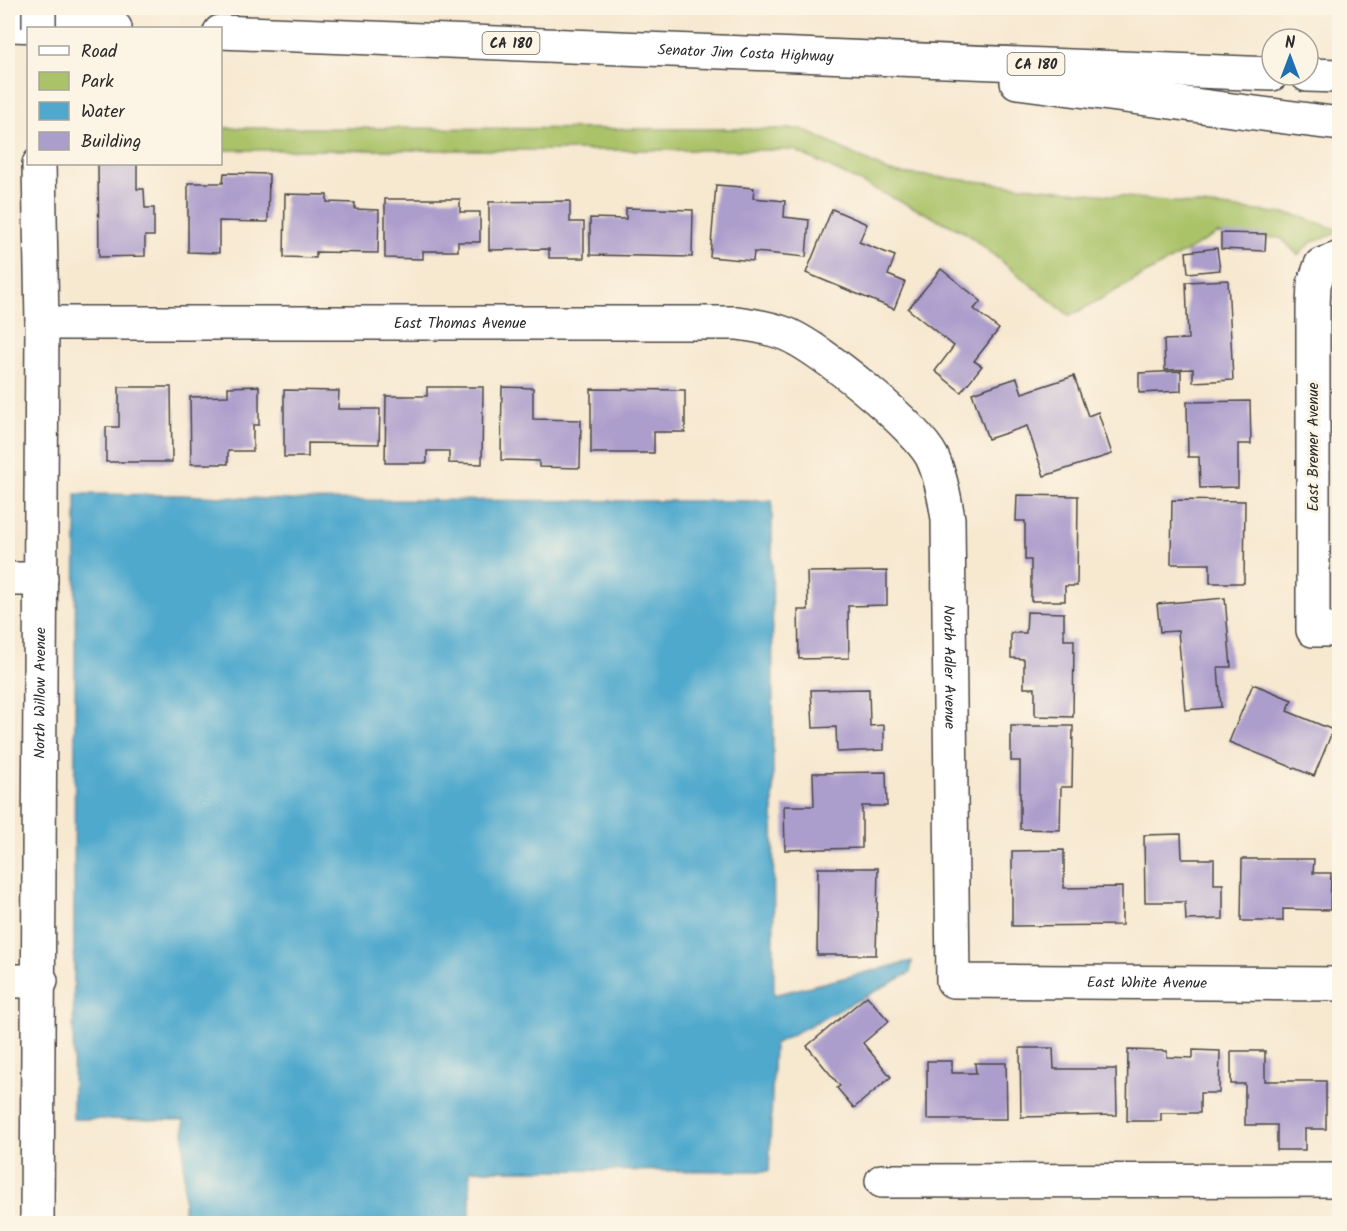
<svg xmlns="http://www.w3.org/2000/svg" width="1347" height="1231" viewBox="0 0 1347 1231" font-family="Kalam,sans-serif">
<style>
.green{fill:#aac369;stroke:#6a774a;stroke-width:1.5}
.water{fill:#50a9cd;stroke:#3e6a7c;stroke-width:1.5}
.building{fill:#ac9ecc}
.lines{fill:none;stroke-linecap:round;stroke-linejoin:round}
.minor-casing{stroke:#4a4744;stroke-width:36}
.highway-casing{stroke:#4a4744;stroke-width:36}
.minor{stroke:#fff;stroke-width:33}
.highway{stroke:#fff;stroke-width:33}
.minor-bridge-casing{stroke:#4a4744;stroke-width:36;stroke-linecap:butt}
.minor-bridge{stroke:#fff;stroke-width:33}
.labels{text-anchor:middle;stroke-width:6;stroke-linejoin:round;paint-order:stroke}
.shield{fill:#fcf5e5;stroke:#6a6863;stroke-width:1.5}
.shield-label{font-size:14px;font-weight:bold;fill:#2b2b2b}
.street-label{font-size:15px;fill:#2b2b2b;stroke:#fcf5e5}
</style>
<rect width="100%" height="100%" fill="#fcf5e5"/>
<filter id="ink" filterUnits="userSpaceOnUse"><feTurbulence type="fractalNoise" baseFrequency=".0167" numOctaves="2"/><feDisplacementMap in="SourceGraphic" scale="12" xChannelSelector="R" yChannelSelector="G"/><feConvolveMatrix kernelMatrix="1 2 1 2 8 2 1 2 1" color-interpolation-filters="sRGB"/></filter>
<filter id="wash" filterUnits="userSpaceOnUse"><feTurbulence type="fractalNoise" baseFrequency=".008" numOctaves="4" result="noise"/><feDisplacementMap in="SourceGraphic" scale="24" xChannelSelector="R" yChannelSelector="G"/><feGaussianBlur stdDeviation="1.35" result="paint"/><feColorMatrix in="noise" values="0 0 0 0 0 0 0 0 0 0 0 0 0 0 0 0 0 1.4 0 .05"/><feComposite in="paint" operator="in"/></filter>
<g filter="url(#wash)">
<rect width="100%" height="100%" fill="#f7e8d0"/>
<path class="green" d="M 221,128 L 802,129 L 890,172 L 1295,215 L 1339,230 L 1339,233 L 1312,242 L 1298,255 L 1281,238 L 1217,234 L 1070,316 L 966,233 L 794,150 L 221,150 Z"/>
<path class="water" d="M 76,494 L 181,495 L 290,500 L 772,501 L 774,995 L 912,961 L 910,973 L 774,1044 L 769,1171 L 470,1170 L 470,1223 L 184,1223 L 184,1120 L 73,1119 Z"/>
<g id="blocks">
<g class="building">
<path d="M 98,164 L 137,164 L 137,189 L 144,189 L 145,208 L 154,208 L 154,236 L 145,236 L 145,256 L 99,257 Z"/>
<path d="M 224,173 L 269,174 L 268,222 L 219,221 L 219,253 L 188,252 L 188,183 L 223,183 Z"/>
<path d="M 716,185 L 754,188 L 753,198 L 785,201 L 784,217 L 809,220 L 806,257 L 754,252 L 753,261 L 710,257 Z"/>
<path d="M 285,194 L 327,195 L 327,202 L 355,203 L 355,209 L 379,210 L 378,253 L 316,252 L 316,258 L 284,257 Z"/>
<path d="M 385,199 L 460,199 L 460,212 L 480,212 L 480,242 L 458,242 L 458,251 L 423,251 L 423,259 L 385,258 Z"/>
<path d="M 570,201 L 570,222 L 584,222 L 584,258 L 549,258 L 549,249 L 489,250 L 489,202 Z"/>
<path d="M 626,208 L 693,210 L 692,257 L 590,255 L 590,218 L 626,219 Z"/>
<path d="M 832,209 L 867,224 L 859,242 L 895,256 L 888,275 L 905,282 L 894,309 L 806,273 Z"/>
<path d="M 1221,233 L 1266,234 L 1265,251 L 1221,249 Z"/>
<path d="M 1217,248 L 1220,270 L 1188,273 L 1186,252 Z"/>
<path d="M 941,269 L 981,301 L 974,309 L 999,329 L 974,361 L 982,366 L 961,392 L 935,371 L 954,346 L 908,309 Z"/>
<path d="M 1228,280 L 1233,380 L 1193,382 L 1193,369 L 1165,370 L 1164,340 L 1188,339 L 1186,282 Z"/>
<path d="M 1181,371 L 1181,391 L 1139,393 L 1139,373 Z"/>
<path d="M 1074,376 L 1088,416 L 1098,412 L 1112,454 L 1044,476 L 1027,426 L 988,439 L 972,393 L 1017,378 L 1022,393 Z"/>
<path d="M 259,386 L 259,425 L 253,425 L 253,451 L 228,451 L 228,464 L 191,464 L 190,397 L 228,396 L 228,387 Z"/>
<path d="M 119,387 L 171,387 L 172,462 L 106,462 L 106,427 L 119,427 Z"/>
<path d="M 427,387 L 483,387 L 482,464 L 449,463 L 449,451 L 427,451 L 427,463 L 385,463 L 386,396 L 427,396 Z"/>
<path d="M 502,387 L 533,388 L 533,419 L 581,420 L 580,468 L 539,467 L 539,461 L 501,460 Z"/>
<path d="M 591,389 L 685,390 L 685,432 L 654,432 L 654,453 L 591,453 Z"/>
<path d="M 284,390 L 339,391 L 338,409 L 380,409 L 379,444 L 308,443 L 308,457 L 284,457 Z"/>
<path d="M 1250,401 L 1251,444 L 1238,444 L 1238,487 L 1200,488 L 1199,457 L 1188,457 L 1187,402 Z"/>
<path d="M 1017,495 L 1078,496 L 1077,586 L 1065,586 L 1065,601 L 1031,601 L 1031,560 L 1025,560 L 1025,521 L 1016,521 Z"/>
<path d="M 1172,500 L 1245,501 L 1244,583 L 1210,583 L 1210,564 L 1171,564 Z"/>
<path d="M 887,571 L 887,605 L 848,606 L 849,658 L 799,659 L 798,610 L 808,610 L 807,572 Z"/>
<path d="M 1225,598 L 1231,667 L 1218,667 L 1221,707 L 1185,710 L 1178,631 L 1160,632 L 1157,604 Z"/>
<path d="M 1027,612 L 1064,613 L 1064,640 L 1074,640 L 1073,717 L 1035,716 L 1035,688 L 1024,688 L 1024,659 L 1011,658 L 1011,633 L 1026,633 Z"/>
<path d="M 1253,684 L 1292,700 L 1287,711 L 1333,730 L 1314,776 L 1229,742 Z"/>
<path d="M 869,689 L 870,726 L 884,725 L 884,750 L 837,752 L 836,727 L 813,728 L 811,690 Z"/>
<path d="M 1011,726 L 1073,726 L 1072,787 L 1061,787 L 1060,830 L 1020,829 L 1020,761 L 1011,761 Z"/>
<path d="M 886,772 L 887,806 L 862,806 L 862,848 L 785,850 L 784,806 L 814,806 L 813,773 Z"/>
<path d="M 1181,834 L 1182,859 L 1214,859 L 1214,884 L 1223,884 L 1223,919 L 1186,920 L 1185,902 L 1145,902 L 1144,835 Z"/>
<path d="M 1064,850 L 1064,888 L 1122,887 L 1122,925 L 1012,926 L 1012,851 Z"/>
<path d="M 1242,859 L 1314,859 L 1313,873 L 1331,873 L 1330,910 L 1283,909 L 1283,921 L 1241,921 Z"/>
<path d="M 818,868 L 878,868 L 876,955 L 817,955 Z"/>
<path d="M 867,996 L 889,1021 L 863,1043 L 891,1077 L 854,1108 L 837,1088 L 840,1086 L 807,1046 Z"/>
<path d="M 1020,1048 L 1053,1048 L 1054,1069 L 1116,1069 L 1117,1115 L 1021,1117 Z"/>
<path d="M 1128,1050 L 1167,1051 L 1167,1057 L 1193,1058 L 1193,1050 L 1220,1051 L 1219,1093 L 1200,1093 L 1200,1113 L 1161,1113 L 1161,1121 L 1127,1121 Z"/>
<path d="M 1336,1050 L 1340,1050 L 1340,1109 L 1337,1109 Z"/>
<path d="M 1231,1051 L 1265,1051 L 1265,1081 L 1326,1081 L 1326,1129 L 1305,1129 L 1305,1150 L 1277,1150 L 1277,1125 L 1245,1125 L 1245,1084 L 1231,1084 Z"/>
<path d="M 927,1061 L 952,1061 L 952,1073 L 976,1073 L 975,1063 L 1006,1063 L 1007,1119 L 927,1119 Z"/>
</g>
</g>
</g>
<g filter="url(#ink)">
<use href="#blocks" fill-opacity="0" stroke="#4a4744" stroke-width="1.5"/>
<g class="lines">
<g class="minor-casing">
<g id="minor">
<path d="M 1340,258 L 1321,265 L 1314,284 L 1313,307 L 1313,630 L 1340,630"/>
<path id="s1" d="M 42,323 L 737,323 C 753,325 770,328 786,334 C 819,347 916,426 932,457 C 941,476 945,499 948,519 L 953,981 L 1340,984"/>
<path d="M 8,579 L 41,579"/>
<path d="M 8,981 L 41,981"/>
<path d="M 882,1181 L 1340,1180"/>
<path id="s2" d="M 37,1224 L 42,323 L 39,164"/>
</g>
</g>
<g class="highway-casing">
<g id="highway">
<path d="M 8,25 L 115,28"/>
<path id="s3" d="M 220,32 L 1272,74"/>
<path d="M 1307,75 L 1340,76"/>
<path d="M 1017,82 L 1340,124"/>
</g>
</g>
<use href="#minor" class="minor"/>
<use href="#highway" class="highway"/>
<g class="minor-bridge-casing">
<path id="minor-bridge" d="M 39,8 L 39,28"/>
</g>
<use href="#minor-bridge" class="minor-bridge"/>
</g>
</g>
<g class="labels">
<g class="shield">
<rect x="482.5" y="32" width="57" height="22" rx="4.5"/>
<rect x="1007.5" y="53" width="57" height="22" rx="4.5"/>
</g>
<g class="shield-label">
<text x="511" y="48">CA 180</text>
<text x="1036" y="69">CA 180</text>
</g>
<g class="street-label">
<text dy="5" stroke="none"><textPath href="#s3" startOffset="526">Senator Jim Costa Highway</textPath></text>
<text dy="5" stroke="none"><textPath href="#s1" startOffset="418">East Thomas Avenue</textPath></text>
<text transform="translate(1313 447) rotate(-90)" y="5">East Bremer Avenue</text>
<text dy="5" stroke="none"><textPath href="#s1" startOffset="1150">North Adler Avenue</textPath></text>
<text dy="5" stroke="none"><textPath href="#s2" startOffset="531">North Willow Avenue</textPath></text>
<text dy="5" stroke="none"><textPath href="#s1" startOffset="1658">East White Avenue</textPath></text>
</g>
</g>
<rect width="1347" height="1231" fill="none" stroke="#fcf5e5" stroke-width="30"/>
<rect x="27" y="27" width="195" height="138" fill="#fcf5e5" stroke="#a8a49b" stroke-width="1.5"/>
<rect x="39" y="46" width="30" height="9" fill="#ffffff" stroke="#a8a49b" stroke-width="1.5"/>
<text x="81" y="57" font-size="18" fill="#2b2b2b">Road</text>
<rect x="39" y="72" width="30" height="18" fill="#aac369" stroke="#a8a49b" stroke-width="1.5"/>
<text x="81" y="87" font-size="18" fill="#2b2b2b">Park</text>
<rect x="39" y="102" width="30" height="18" fill="#50a9cd" stroke="#a8a49b" stroke-width="1.5"/>
<text x="81" y="117" font-size="18" fill="#2b2b2b">Water</text>
<rect x="39" y="132" width="30" height="18" fill="#ac9ecc" stroke="#a8a49b" stroke-width="1.5"/>
<text x="81" y="147" font-size="18" fill="#2b2b2b">Building</text>
<g transform="translate(1290 57)"><circle r="28" fill="#fcf5e5" stroke="#a8a49b" stroke-width="1.5"/>
<path d="M0-4.5L10 22L0 15L-10 22Z" fill="#1f6fb2"/>
<text y="-9" font-size="16" font-weight="bold" text-anchor="middle" fill="#2b2b2b">N</text>
</g>
</svg>
